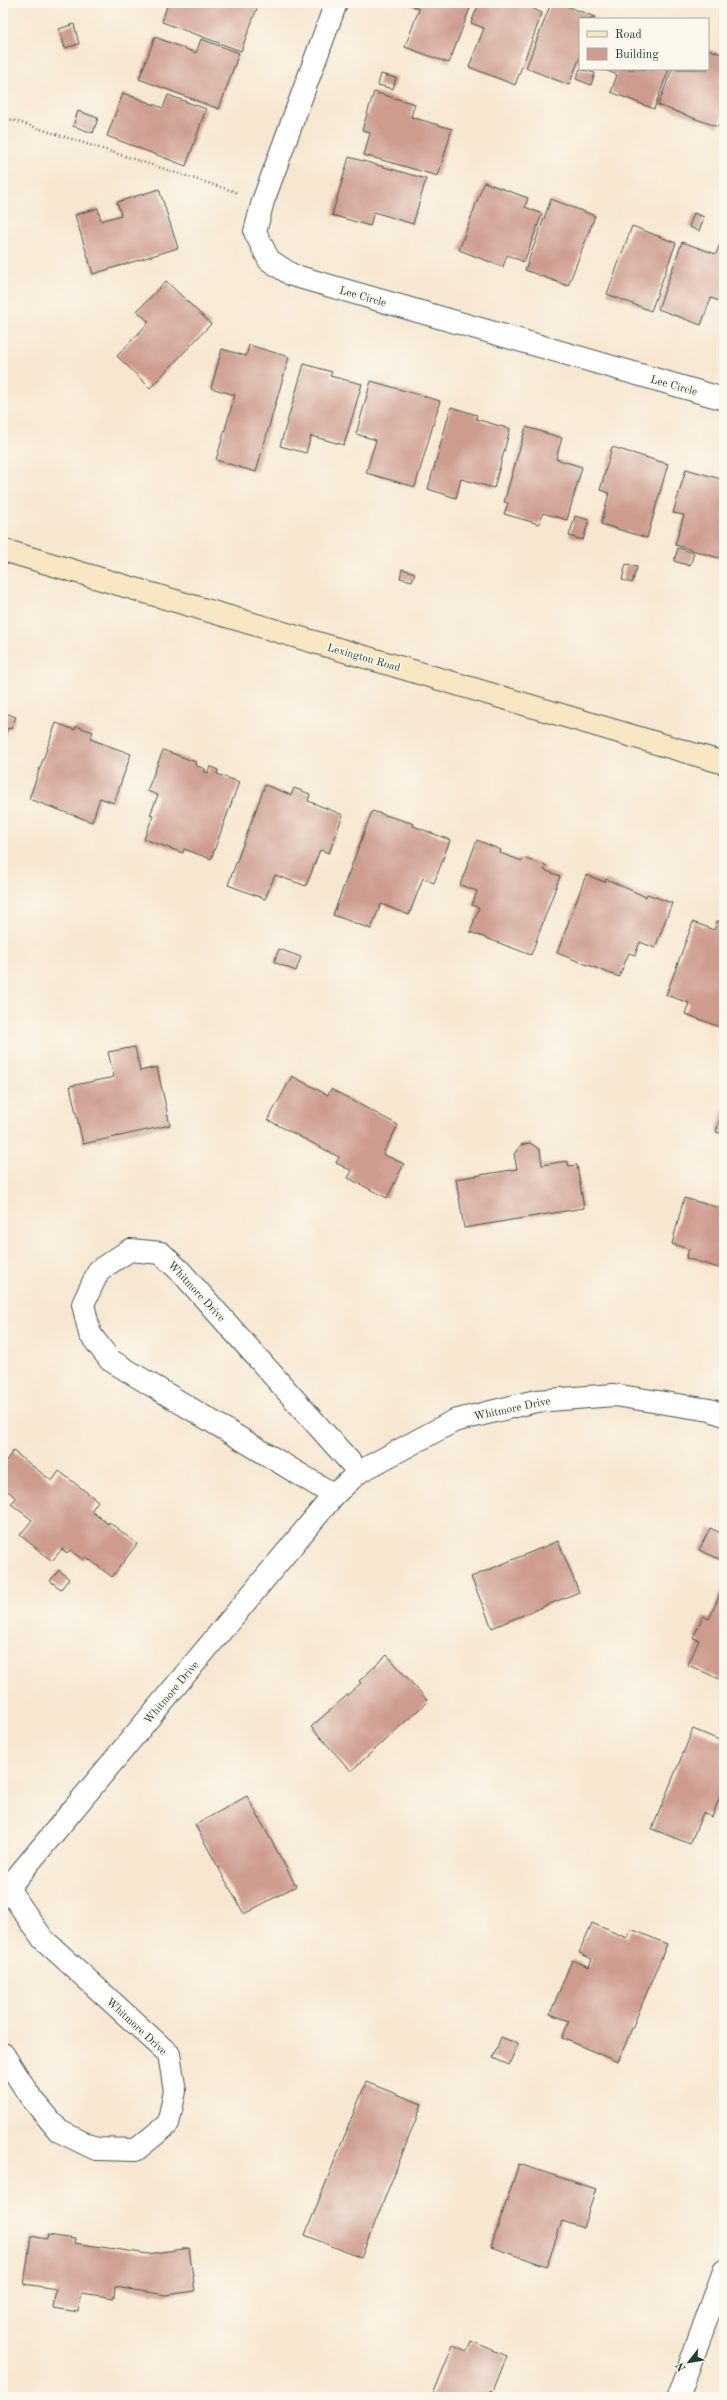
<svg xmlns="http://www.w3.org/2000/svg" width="727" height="2400" viewBox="0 0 727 2400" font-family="'Old Standard TT',serif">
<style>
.forest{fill:#7eb775;stroke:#4e7a54}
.building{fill:#ce9b8f}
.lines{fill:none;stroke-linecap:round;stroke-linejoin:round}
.minor-casing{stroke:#3f564c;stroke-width:24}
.secondary-casing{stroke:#3f564c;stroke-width:24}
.path{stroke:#3f564c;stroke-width:2.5;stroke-dasharray:1 3;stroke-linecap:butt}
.minor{stroke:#fff;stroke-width:22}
.secondary{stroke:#f9e7c3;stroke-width:22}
.labels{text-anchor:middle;stroke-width:3.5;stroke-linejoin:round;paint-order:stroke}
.street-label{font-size:11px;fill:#1f3d34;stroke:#fbf7ec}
</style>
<rect width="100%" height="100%" fill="#fbf7ec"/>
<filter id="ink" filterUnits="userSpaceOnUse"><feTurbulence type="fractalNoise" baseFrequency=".025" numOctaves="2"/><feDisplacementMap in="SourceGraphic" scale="8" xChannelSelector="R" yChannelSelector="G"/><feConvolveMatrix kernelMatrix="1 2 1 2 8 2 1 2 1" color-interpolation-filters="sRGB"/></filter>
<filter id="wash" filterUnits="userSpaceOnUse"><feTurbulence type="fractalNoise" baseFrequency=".012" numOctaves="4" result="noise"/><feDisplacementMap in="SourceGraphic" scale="16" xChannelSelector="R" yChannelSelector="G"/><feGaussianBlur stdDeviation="0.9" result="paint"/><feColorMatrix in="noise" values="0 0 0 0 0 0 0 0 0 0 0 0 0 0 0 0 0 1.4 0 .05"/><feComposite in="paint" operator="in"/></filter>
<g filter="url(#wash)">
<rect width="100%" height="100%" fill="#f7e7d1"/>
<path class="forest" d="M 3,2389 L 67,2397 L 3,2397 Z"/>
<g id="blocks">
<g class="building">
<path d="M 168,3 L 259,3 L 241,51 L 162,22 Z"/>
<path d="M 407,3 L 472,3 L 449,63 L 405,47 L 419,9 Z"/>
<path d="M 479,3 L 521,3 L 542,13 L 515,85 L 469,67 L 484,28 L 471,23 Z"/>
<path d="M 551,3 L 559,3 L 595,17 L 594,19 L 580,19 L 580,57 L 569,85 L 526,68 Z"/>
<path d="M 74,24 L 79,44 L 65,48 L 59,29 Z"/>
<path d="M 155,37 L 196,53 L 201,39 L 239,53 L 219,109 L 139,79 Z"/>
<path d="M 708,49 L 724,55 L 724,112 L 718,127 L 658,105 L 672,69 L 708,69 Z"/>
<path d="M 580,69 L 595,73 L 591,85 L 576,79 Z"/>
<path d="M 603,69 L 669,69 L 654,109 L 611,92 L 617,75 Z"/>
<path d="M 381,74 L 396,78 L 393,89 L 378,85 Z"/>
<path d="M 374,92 L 415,104 L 411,117 L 452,129 L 438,176 L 364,155 L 370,133 L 362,130 Z"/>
<path d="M 123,93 L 163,108 L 168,95 L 206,109 L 186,166 L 107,136 Z"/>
<path d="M 78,111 L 98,118 L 93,133 L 73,126 Z"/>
<path d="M 349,157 L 426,179 L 413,224 L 374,212 L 370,226 L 332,215 Z"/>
<path d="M 484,182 L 528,198 L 525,207 L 542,214 L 524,262 L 507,255 L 503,267 L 459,250 Z"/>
<path d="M 159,189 L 178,248 L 93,274 L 75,215 L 98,208 L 101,221 L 121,215 L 117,202 Z"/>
<path d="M 551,199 L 595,216 L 568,286 L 525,270 Z"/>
<path d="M 694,213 L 704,217 L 699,231 L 689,227 Z"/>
<path d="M 632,226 L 676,243 L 651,311 L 607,294 Z"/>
<path d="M 682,242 L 716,254 L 720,244 L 724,245 L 724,303 L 711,298 L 701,325 L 658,309 Z"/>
<path d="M 166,281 L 211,324 L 150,388 L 117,356 L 149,322 L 137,311 Z"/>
<path d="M 249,345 L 289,357 L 256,472 L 216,460 L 235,395 L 211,388 L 222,349 L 246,356 Z"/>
<path d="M 304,364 L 332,372 L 330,376 L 362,384 L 344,445 L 311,436 L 306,453 L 280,446 Z"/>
<path d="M 371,381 L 440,401 L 415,487 L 366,473 L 376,440 L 356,434 Z"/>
<path d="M 451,407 L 477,415 L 476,419 L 510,429 L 494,488 L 461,479 L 456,498 L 428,489 Z"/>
<path d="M 526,427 L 562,438 L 556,459 L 582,467 L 567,520 L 543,513 L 539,524 L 504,514 L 508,503 L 504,502 Z"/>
<path d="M 612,447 L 668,464 L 647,538 L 601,524 L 609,493 L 600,490 Z"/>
<path d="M 686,469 L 724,480 L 724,551 L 722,559 L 675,545 L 684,515 L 673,513 Z"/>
<path d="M 575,516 L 589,520 L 583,540 L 569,536 Z"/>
<path d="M 678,548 L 694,553 L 690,566 L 674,561 Z"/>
<path d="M 626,564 L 637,567 L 632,583 L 622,580 Z"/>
<path d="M 402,569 L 415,573 L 412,581 L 400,578 Z"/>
<path d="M 3,712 L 16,717 L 11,729 L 8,728 L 3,740 Z"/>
<path d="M 56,723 L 75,730 L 76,726 L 93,732 L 90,739 L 131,754 L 114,803 L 100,798 L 92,822 L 29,799 Z"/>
<path d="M 163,750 L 196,762 L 195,765 L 205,769 L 205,772 L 208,773 L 210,766 L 218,770 L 217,774 L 239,782 L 211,859 L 184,849 L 183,853 L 144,839 L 153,816 L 150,815 L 158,795 L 147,791 Z"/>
<path d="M 265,785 L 291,795 L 294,788 L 310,794 L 308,801 L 343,815 L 329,853 L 320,850 L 306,886 L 275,875 L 265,899 L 228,885 Z"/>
<path d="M 372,811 L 414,824 L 413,826 L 450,840 L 434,883 L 423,878 L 409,915 L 381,904 L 371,929 L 333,915 Z"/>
<path d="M 477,840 L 501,850 L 500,853 L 522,861 L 523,858 L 546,866 L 544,870 L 560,876 L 531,955 L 470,932 L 479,908 L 472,905 L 477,891 L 460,885 Z"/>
<path d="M 586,875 L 605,882 L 606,879 L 646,897 L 647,894 L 672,903 L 655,948 L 640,942 L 635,955 L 629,953 L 619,977 L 557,953 Z"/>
<path d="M 717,921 L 724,923 L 724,1017 L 720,1027 L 685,1014 L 689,1003 L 666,995 L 693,922 L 714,930 Z"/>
<path d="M 279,949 L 301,957 L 296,971 L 274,962 Z"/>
<path d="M 135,1047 L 140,1071 L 157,1067 L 170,1125 L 83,1144 L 70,1086 L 114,1077 L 108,1052 Z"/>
<path d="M 292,1076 L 328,1095 L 331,1089 L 398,1125 L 383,1154 L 404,1164 L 387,1198 L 348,1178 L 352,1171 L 336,1163 L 339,1157 L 268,1120 Z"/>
<path d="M 724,1107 L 724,1134 L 716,1132 Z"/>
<path d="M 530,1143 L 540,1150 L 542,1165 L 567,1161 L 569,1166 L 577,1165 L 584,1208 L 464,1228 L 456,1179 L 517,1169 L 514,1154 L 521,1145 Z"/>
<path d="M 684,1198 L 724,1209 L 722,1269 L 686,1258 L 689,1249 L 672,1244 Z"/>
<path d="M 13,1451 L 52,1481 L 59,1471 L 98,1501 L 91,1511 L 108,1524 L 109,1522 L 137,1544 L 112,1577 L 86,1557 L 83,1560 L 70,1550 L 67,1553 L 62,1549 L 52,1561 L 20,1535 L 32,1520 L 11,1504 L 16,1498 L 3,1487 L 3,1465 Z"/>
<path d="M 710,1528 L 723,1534 L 724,1531 L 724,1561 L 699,1550 Z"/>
<path d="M 558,1541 L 579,1592 L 492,1628 L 471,1577 Z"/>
<path d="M 59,1570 L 69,1579 L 61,1589 L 50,1581 Z"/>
<path d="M 724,1585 L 724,1681 L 688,1665 L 699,1640 L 693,1638 L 703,1616 L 709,1619 Z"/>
<path d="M 387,1655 L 428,1701 L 351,1771 L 311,1727 L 361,1683 L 359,1681 Z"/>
<path d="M 693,1729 L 724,1742 L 724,1786 L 712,1817 L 703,1813 L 690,1844 L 652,1829 Z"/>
<path d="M 247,1796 L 296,1886 L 244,1914 L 195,1825 Z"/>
<path d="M 592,1923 L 627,1938 L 631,1929 L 667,1944 L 618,2062 L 562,2038 L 569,2021 L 550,2014 L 572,1960 L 589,1967 L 592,1959 L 579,1953 Z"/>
<path d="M 501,2037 L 518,2044 L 509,2065 L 493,2058 Z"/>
<path d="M 366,2082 L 422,2104 L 361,2258 L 305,2235 Z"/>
<path d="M 519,2164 L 596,2189 L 583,2228 L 562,2221 L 547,2266 L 491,2247 Z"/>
<path d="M 48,2235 L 75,2239 L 74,2243 L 148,2254 L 189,2248 L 195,2291 L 166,2295 L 115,2287 L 114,2298 L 82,2293 L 78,2312 L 53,2308 L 56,2289 L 24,2284 L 31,2236 L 47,2239 Z"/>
<path d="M 471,2341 L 507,2356 L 493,2391 L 490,2390 L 487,2397 L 432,2397 L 453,2345 L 467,2351 Z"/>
</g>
</g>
</g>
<g filter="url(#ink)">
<use href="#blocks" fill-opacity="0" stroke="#3f564c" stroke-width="1"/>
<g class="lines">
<g class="minor-casing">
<g id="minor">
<path d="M 336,3 L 263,201 L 255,232 L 269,260 L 292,275 L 724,399"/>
<path d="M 334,1495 L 110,1360 L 90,1334 L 83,1304 L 99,1270 L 130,1250 L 161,1253 L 182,1273 L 359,1472"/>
<path d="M 3,1894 L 334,1495 L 359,1472 L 454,1421 L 536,1401 L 614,1395 L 710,1410 L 724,1415"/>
<path d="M 3,2054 L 30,2096 L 59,2131 L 96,2149 L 136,2150 L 168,2124 L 175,2091 L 169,2054 L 43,1939 L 9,1890"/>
<path d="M 678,2397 L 724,2271"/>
</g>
</g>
<g class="secondary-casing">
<path id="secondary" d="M 3,550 L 724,763"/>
</g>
<path class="path" d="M 3,117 L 236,192"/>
<use href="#minor" class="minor"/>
<use href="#secondary" class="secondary"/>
</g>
</g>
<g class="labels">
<g class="street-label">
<text transform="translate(363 296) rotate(16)" y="4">Lee Circle</text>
<text transform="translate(674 385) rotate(16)" y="4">Lee Circle</text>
<text transform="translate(364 657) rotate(16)" y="4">Lexington Road</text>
<text transform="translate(197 1291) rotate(47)" y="4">Whitmore Drive</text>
<text transform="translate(512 1408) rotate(-12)" y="4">Whitmore Drive</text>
<text transform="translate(171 1692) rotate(-50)" y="4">Whitmore Drive</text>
<text transform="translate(137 2026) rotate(43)" y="4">Whitmore Drive</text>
</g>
</g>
<rect width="727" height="2400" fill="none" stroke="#fbf7ec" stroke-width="16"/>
<rect x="579" y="18" width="130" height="52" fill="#fbf7ec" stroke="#a3ada2"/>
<rect x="587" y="31" width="20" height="6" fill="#f9e7c3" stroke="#a3ada2"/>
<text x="615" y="38" font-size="12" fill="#1f3d34">Road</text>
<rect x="587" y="48" width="20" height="12" fill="#ce9b8f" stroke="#a3ada2"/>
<text x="615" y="58" font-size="12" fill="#1f3d34">Building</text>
<g transform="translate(689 2362) rotate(239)" stroke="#fbf7ec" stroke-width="3" paint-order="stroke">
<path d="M0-3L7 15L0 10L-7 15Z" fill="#1f3d34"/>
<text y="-6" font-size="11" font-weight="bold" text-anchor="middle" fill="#1f3d34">N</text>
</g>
</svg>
